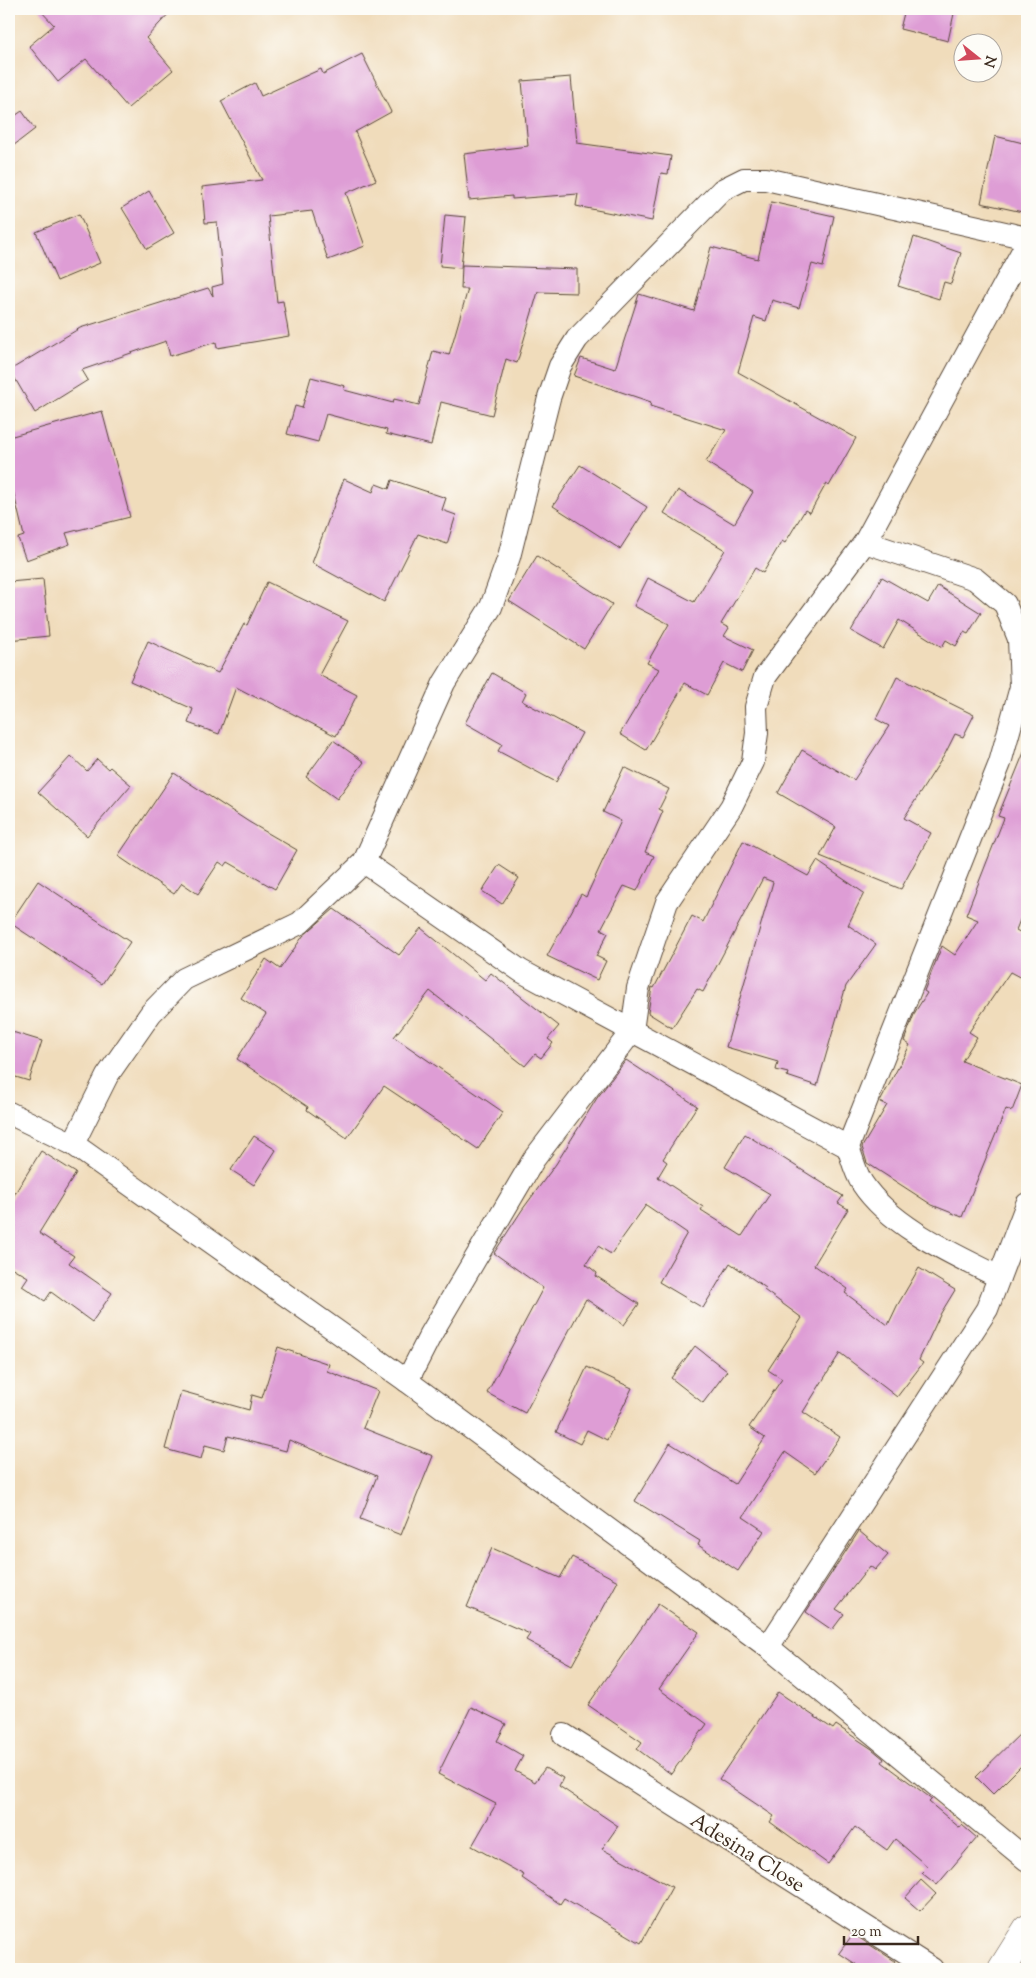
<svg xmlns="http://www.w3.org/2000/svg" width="1036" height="1978" viewBox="0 0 1036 1978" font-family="'Sorts Mill Goudy',serif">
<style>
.building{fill:#de9dd5}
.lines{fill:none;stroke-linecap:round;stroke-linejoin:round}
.minor-casing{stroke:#564536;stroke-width:24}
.secondary-casing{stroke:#564536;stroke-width:29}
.minor{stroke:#fff;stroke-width:22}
.secondary{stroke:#fff;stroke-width:28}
.labels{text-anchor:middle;stroke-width:4;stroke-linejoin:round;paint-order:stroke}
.street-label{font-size:21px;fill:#3b2a1e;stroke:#fdfcf7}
</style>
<rect width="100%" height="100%" fill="#fdfcf7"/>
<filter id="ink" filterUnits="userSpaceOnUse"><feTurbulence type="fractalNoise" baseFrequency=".02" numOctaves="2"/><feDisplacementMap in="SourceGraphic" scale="10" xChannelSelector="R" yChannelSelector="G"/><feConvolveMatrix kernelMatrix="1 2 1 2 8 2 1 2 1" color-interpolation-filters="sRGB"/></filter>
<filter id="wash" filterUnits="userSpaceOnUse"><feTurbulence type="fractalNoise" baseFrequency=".0096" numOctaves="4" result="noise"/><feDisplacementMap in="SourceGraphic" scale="20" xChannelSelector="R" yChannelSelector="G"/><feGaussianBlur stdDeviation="1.12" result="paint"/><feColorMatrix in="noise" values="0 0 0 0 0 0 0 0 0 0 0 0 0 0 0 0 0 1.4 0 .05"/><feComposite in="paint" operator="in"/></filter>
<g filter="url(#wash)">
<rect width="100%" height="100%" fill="#f0dcbb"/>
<g id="blocks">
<g class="building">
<path d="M 39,9 L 173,9 L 146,38 L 173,70 L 128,108 L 86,59 L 58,82 L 29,46 L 54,25 Z"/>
<path d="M 905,9 L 955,9 L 948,41 L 900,29 Z"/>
<path d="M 362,54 L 391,112 L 355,132 L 376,180 L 346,193 L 365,246 L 328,260 L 312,211 L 268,216 L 277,302 L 283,301 L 289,336 L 217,348 L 216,342 L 170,356 L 166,341 L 82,370 L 88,380 L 35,413 L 10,370 L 80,328 L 208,288 L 213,296 L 212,287 L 223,284 L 217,222 L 205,223 L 202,187 L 262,180 L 221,101 L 255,83 L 261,96 L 321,69 L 323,74 Z"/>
<path d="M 571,77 L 577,143 L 671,156 L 668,174 L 661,173 L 652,221 L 576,206 L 578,194 L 512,199 L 512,196 L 469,200 L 464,154 L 528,146 L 522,81 Z"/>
<path d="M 22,111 L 35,129 L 9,149 L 9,120 Z"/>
<path d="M 995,136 L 1027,144 L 1027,213 L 981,203 Z"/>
<path d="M 149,191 L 174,233 L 147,249 L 122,208 Z"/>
<path d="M 771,202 L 834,216 L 823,267 L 812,264 L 799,308 L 772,300 L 766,321 L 754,317 L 738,372 L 856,438 L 829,486 L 826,484 L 810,513 L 805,510 L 785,543 L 782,541 L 763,573 L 755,568 L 721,624 L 729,628 L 724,636 L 753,650 L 742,672 L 724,663 L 707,695 L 685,683 L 646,750 L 620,734 L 659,669 L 647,663 L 669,624 L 634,606 L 648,578 L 694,602 L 725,550 L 664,513 L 678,490 L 734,524 L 753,492 L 706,462 L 726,430 L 650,406 L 651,402 L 574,376 L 581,358 L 615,369 L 639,294 L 694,311 L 711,247 L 758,259 Z"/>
<path d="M 79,214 L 100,263 L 57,281 L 36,232 Z"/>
<path d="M 445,215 L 466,217 L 461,268 L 440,266 Z"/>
<path d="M 914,237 L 961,253 L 951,284 L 944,282 L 939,299 L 898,286 Z"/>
<path d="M 462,265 L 577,269 L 577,293 L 538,292 L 517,363 L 506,359 L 492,415 L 441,402 L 431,445 L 386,434 L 387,430 L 326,414 L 318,442 L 287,434 L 295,406 L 302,408 L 311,377 L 345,386 L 344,390 L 393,403 L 394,399 L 419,405 L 433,351 L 449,355 L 468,289 L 461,289 Z"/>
<path d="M 102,411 L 130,517 L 66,533 L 70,544 L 26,560 L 18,538 L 24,536 L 9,473 L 9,437 Z"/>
<path d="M 580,465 L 647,507 L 620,549 L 553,506 Z"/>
<path d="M 344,479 L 373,492 L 376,484 L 389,489 L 392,480 L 446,498 L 442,510 L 456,515 L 447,544 L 418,534 L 384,602 L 312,563 Z"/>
<path d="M 537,556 L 612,604 L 584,649 L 509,601 Z"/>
<path d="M 882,577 L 928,603 L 938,586 L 981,613 L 968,634 L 964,632 L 956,646 L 946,640 L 942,647 L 899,620 L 883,649 L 851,631 Z"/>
<path d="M 43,579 L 49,636 L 9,640 L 9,582 Z"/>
<path d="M 267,582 L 348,621 L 319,675 L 357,695 L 336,736 L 260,697 L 259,699 L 236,687 L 219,734 L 188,723 L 193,709 L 130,681 L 148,641 L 218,673 L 244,624 L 247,625 Z"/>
<path d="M 492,673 L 526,693 L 522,701 L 582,733 L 556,782 L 498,751 L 502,744 L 465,723 Z"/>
<path d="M 897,677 L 974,715 L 963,737 L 955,734 L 945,754 L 904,818 L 931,833 L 901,889 L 820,856 L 836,827 L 778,793 L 802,750 L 854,780 L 889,726 L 876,719 Z"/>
<path d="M 333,740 L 364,762 L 337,799 L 306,777 Z"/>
<path d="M 1027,745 L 1027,902 L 1016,930 L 1027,936 L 1027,981 L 1010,972 L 969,1032 L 977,1037 L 962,1061 L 1022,1085 L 1012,1111 L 1006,1109 L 962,1217 L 932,1205 L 867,1163 L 862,1147 L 887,1105 L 880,1102 L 910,1045 L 904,1041 L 915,1012 L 927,993 L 924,991 L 942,946 L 955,955 L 978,920 L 966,915 L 1004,818 L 998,816 Z"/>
<path d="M 71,756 L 87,771 L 97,759 L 108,769 L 110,767 L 131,785 L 87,836 L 38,792 Z"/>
<path d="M 624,767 L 669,789 L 659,809 L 663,811 L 645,852 L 654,856 L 637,891 L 624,886 L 601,929 L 608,933 L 596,956 L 606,961 L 597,980 L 547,956 L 581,894 L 586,897 L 621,821 L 603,812 Z"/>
<path d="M 174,773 L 249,822 L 297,850 L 275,889 L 228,862 L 225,866 L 219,862 L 198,894 L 182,883 L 174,894 L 118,856 Z"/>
<path d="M 743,841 L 808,876 L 817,861 L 864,893 L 848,925 L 876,944 L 846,986 L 817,1086 L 787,1076 L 788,1073 L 776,1070 L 778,1062 L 726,1047 L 773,882 L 763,878 L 703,992 L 697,989 L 672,1028 L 648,1013 L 652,987 L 654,988 L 692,916 L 703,922 Z"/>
<path d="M 499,865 L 519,878 L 502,904 L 482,891 Z"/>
<path d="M 38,881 L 130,942 L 102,984 L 10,923 Z"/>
<path d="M 334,909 L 399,955 L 421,928 L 485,980 L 491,973 L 559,1026 L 548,1039 L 553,1043 L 541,1058 L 535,1054 L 525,1066 L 430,991 L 394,1037 L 503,1112 L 478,1149 L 384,1086 L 347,1138 L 307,1110 L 308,1107 L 237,1059 L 266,1014 L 241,998 L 266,959 L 280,969 L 303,936 Z"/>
<path d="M 9,1031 L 42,1041 L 29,1081 L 9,1075 Z"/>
<path d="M 626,1060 L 697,1106 L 663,1159 L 667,1162 L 658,1177 L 703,1207 L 701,1210 L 742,1236 L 770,1194 L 725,1167 L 745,1134 L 843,1196 L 838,1203 L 848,1209 L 814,1265 L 848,1289 L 845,1293 L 888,1325 L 897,1306 L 919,1268 L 955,1290 L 941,1313 L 919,1360 L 923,1363 L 897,1397 L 840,1353 L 803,1412 L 840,1437 L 815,1473 L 785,1452 L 743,1517 L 764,1531 L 738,1571 L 698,1545 L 700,1541 L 635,1501 L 670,1443 L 735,1484 L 765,1438 L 749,1427 L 782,1379 L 768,1370 L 802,1318 L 764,1290 L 766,1288 L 730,1263 L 703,1308 L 659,1282 L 687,1233 L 646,1205 L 611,1254 L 598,1246 L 586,1264 L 597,1273 L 596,1276 L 639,1304 L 624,1325 L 586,1299 L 525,1413 L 487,1393 L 543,1288 L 494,1253 L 522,1210 L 556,1164 L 597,1098 Z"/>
<path d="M 254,1136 L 276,1150 L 254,1185 L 231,1170 Z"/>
<path d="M 41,1151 L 76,1173 L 39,1233 L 74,1256 L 69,1263 L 112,1293 L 92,1322 L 51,1292 L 45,1301 L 22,1286 L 28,1277 L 9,1266 L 9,1203 Z"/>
<path d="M 695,1346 L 727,1371 L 703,1403 L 671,1378 Z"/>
<path d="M 278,1347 L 329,1364 L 327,1371 L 378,1391 L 363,1428 L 433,1456 L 401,1535 L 360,1519 L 377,1476 L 289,1440 L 286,1451 L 228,1436 L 224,1450 L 205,1445 L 201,1459 L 165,1449 L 181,1391 L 249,1410 L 252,1395 L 262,1398 Z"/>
<path d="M 587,1367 L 632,1388 L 607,1440 L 587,1430 L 580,1444 L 556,1432 Z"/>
<path d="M 859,1531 L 888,1555 L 875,1570 L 870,1566 L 836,1609 L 844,1614 L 832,1630 L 806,1612 Z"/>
<path d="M 492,1548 L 560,1578 L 572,1557 L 618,1581 L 572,1665 L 526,1640 L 530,1634 L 467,1607 Z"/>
<path d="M 658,1604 L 699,1632 L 659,1689 L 707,1724 L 671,1774 L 637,1749 L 642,1742 L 588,1705 Z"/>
<path d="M 778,1692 L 833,1729 L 836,1725 L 872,1749 L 884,1759 L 882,1762 L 932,1799 L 929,1802 L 960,1828 L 962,1825 L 977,1838 L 937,1885 L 922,1873 L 928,1867 L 895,1839 L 887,1850 L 855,1827 L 828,1864 L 770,1822 L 774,1816 L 719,1779 Z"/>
<path d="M 471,1707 L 506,1724 L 497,1741 L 523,1756 L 515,1771 L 535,1782 L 545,1768 L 563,1778 L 559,1786 L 618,1826 L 602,1849 L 672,1887 L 641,1943 L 564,1898 L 560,1904 L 522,1878 L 524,1875 L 472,1846 L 496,1804 L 438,1774 Z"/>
<path d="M 1027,1727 L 1027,1760 L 993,1794 L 976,1777 Z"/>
<path d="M 921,1880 L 936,1894 L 920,1911 L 905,1898 Z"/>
<path d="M 853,1934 L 895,1961 L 889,1969 L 863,1969 L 839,1953 Z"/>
</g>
</g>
</g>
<g filter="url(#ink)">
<use href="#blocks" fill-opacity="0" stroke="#564536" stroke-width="1"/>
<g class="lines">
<g class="minor-casing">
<g id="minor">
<path d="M 865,542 L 975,579 L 1005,604 L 1019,639 L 1021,687 L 1000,763 L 848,1147 C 852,1158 855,1172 862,1183 C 891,1227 953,1254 999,1277"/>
<path d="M 364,862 L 521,971 L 848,1147"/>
<path d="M 9,1113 L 73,1144 L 407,1381 L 768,1647 L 1027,1860"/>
<path d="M 73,1144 L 107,1076 L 151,1013 L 184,979 L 300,923 L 364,862 L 444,683 L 491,607 L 509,557 L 549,398 L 560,366 L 577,339 L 722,190 L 744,179 L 766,179 L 1027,238"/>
<path d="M 407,1381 L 431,1334 L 534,1159 L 632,1031 L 638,988 L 667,902 L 731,807 L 753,762 L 757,733 L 756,707 L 765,677 L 865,542 L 1027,243"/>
<path d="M 768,1647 L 987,1309 L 1027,1204"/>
<path d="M 564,1735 L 932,1969"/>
</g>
</g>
<g class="secondary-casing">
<path id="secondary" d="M 1002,1969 L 1027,1929"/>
</g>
<use href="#minor" class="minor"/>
<use href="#secondary" class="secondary"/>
</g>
</g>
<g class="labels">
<g class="street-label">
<text transform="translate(748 1852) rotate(32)" y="7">Adesina Close</text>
</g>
</g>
<rect width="1036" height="1978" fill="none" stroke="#fdfcf7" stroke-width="30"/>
<g transform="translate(978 58) rotate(107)"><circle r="24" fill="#fdfcf7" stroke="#afa8a0"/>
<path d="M0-4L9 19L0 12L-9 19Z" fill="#d1495b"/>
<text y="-8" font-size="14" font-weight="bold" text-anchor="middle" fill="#3b2a1e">N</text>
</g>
<path d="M844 1936v8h74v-8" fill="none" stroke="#3b2a1e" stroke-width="2.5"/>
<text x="851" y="1936" font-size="15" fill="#3b2a1e" stroke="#fdfcf7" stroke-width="4" paint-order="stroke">20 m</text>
</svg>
